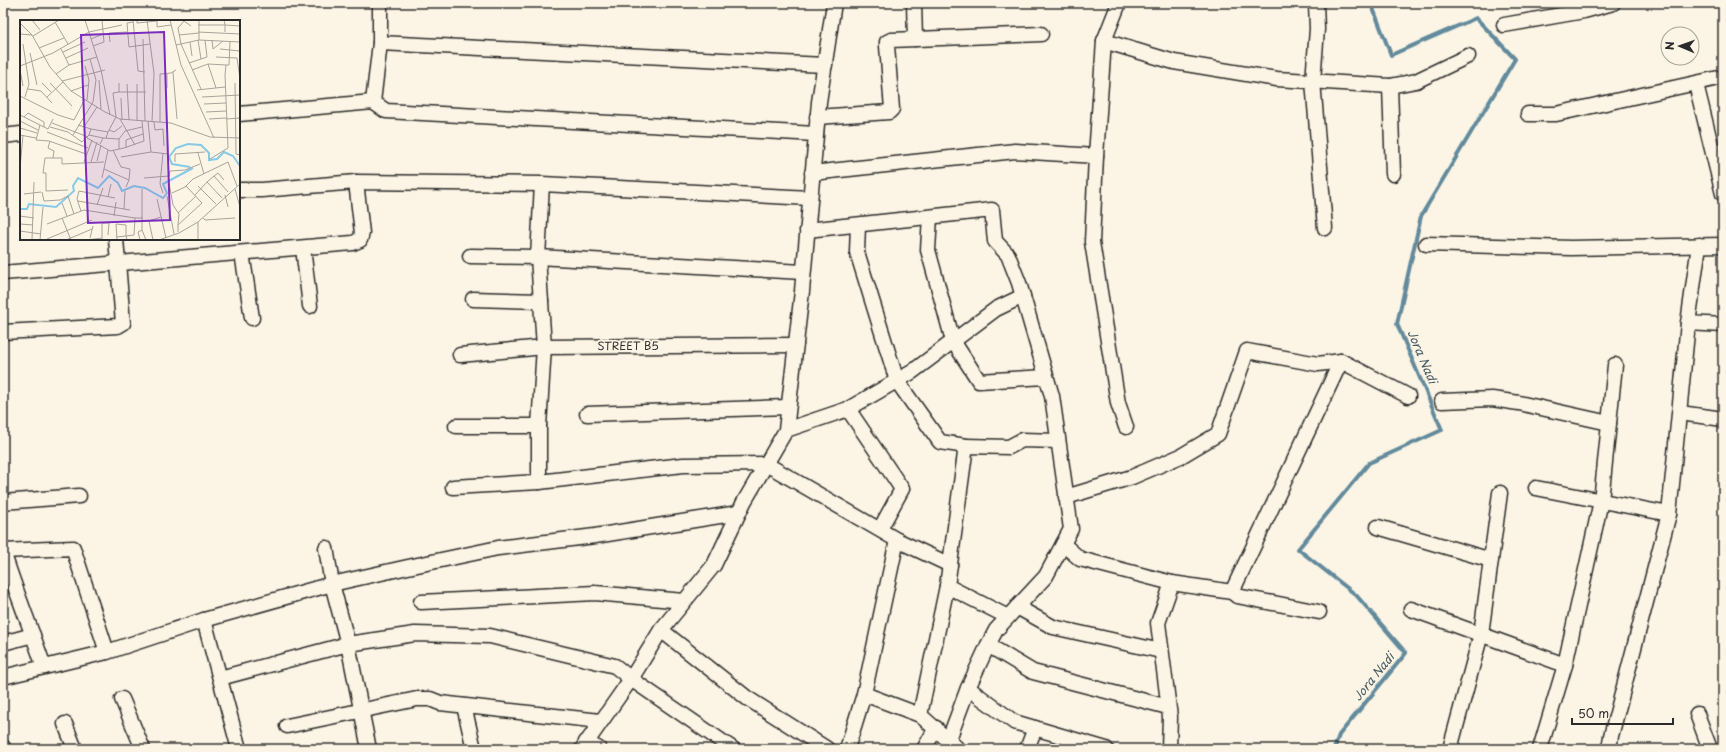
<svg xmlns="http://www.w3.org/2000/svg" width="1726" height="752" viewBox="0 0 1726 752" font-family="'Playpen Sans',sans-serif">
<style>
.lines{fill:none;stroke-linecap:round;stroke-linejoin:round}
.stream{stroke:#628a9c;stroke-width:4}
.minor-casing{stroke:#2b2b2b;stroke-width:17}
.minor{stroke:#fcf5e5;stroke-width:14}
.labels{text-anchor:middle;stroke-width:3.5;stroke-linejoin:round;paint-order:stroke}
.street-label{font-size:11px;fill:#2b2b2b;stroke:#fcf5e5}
.water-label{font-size:12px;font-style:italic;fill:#475b64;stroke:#fcf5e5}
.inset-river{fill:none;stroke:#87cae8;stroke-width:2}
.inset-road{fill:none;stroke:#a8a49b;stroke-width:1}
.view{fill:#7b2cbf;fill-opacity:0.15;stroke:#7b2cbf;stroke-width:2}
.inset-edge{fill:none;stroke:#2b2b2b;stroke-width:2}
</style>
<rect width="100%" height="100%" fill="#fcf5e5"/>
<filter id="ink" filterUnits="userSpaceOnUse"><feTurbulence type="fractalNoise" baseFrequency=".025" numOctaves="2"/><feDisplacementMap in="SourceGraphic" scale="8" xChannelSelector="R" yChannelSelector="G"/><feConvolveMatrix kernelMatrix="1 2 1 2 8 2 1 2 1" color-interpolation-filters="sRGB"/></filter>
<g filter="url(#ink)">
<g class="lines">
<path class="stream" d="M 1334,749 L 1339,735 L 1406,653 L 1356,595 L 1298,549 L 1369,463 L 1442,430 L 1397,324 L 1421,216 L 1515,59 L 1476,18 L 1391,55 L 1371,3"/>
<g class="minor-casing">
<g id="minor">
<path d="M 380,3 L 380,43 L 825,65"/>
<path d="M 914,3 L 915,39"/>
<path d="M 1316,3 L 1317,29 L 1313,81 L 1325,228"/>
<path d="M 1504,25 L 1584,11 L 1613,3"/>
<path d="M 1104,41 L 1174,62 L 1277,79 L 1390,86 L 1416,81 L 1468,56"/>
<path d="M 1696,84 L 1723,194"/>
<path d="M 1390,86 L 1393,174"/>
<path d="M 373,102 L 380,43"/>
<path d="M 239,114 L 373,102 L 386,111 L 816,134"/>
<path d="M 1528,114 L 1556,114 L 1723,77"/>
<path d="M 817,117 L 889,112 L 892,109 L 887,46 L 887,42 L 891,40 L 1041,34"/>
<path d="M 3,136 L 21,134"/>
<path d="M 1096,156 L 1104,41 L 1119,3"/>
<path d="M 812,173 L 1015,151 L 1096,156 L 1092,242 L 1118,403 L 1126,427"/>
<path d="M 239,190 L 262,190 L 356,182 L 542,184 L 810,198"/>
<path d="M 930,217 L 928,250 L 953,341 L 979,381 L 1046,377"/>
<path d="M 858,225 L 857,252 L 897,381 L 940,442 L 966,446"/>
<path d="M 807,230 L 992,210 L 995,241 L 1008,255 L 1019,283 L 1052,396 L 1071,529 L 1046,576 L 996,630 L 988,645 L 968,688 L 949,739"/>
<path d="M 1426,244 L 1571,248 L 1723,245"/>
<path d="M 1699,245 L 1688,323 L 1723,325"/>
<path d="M 303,248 L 310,306"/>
<path d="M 242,253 L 252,318"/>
<path d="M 470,256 L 538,257 L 803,272"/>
<path d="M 3,273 L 353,243 L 360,240 L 362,233 L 356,182"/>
<path d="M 473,299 L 541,301"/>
<path d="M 3,332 L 118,326 L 123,323 L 116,239"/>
<path d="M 460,355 L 544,347 L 796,345"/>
<path d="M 1442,401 L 1492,399 L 1519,403 L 1609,423"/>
<path d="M 848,409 L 902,489 L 880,529"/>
<path d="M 1680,413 L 1723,419"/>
<path d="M 587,414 L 788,407"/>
<path d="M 456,426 L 539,426 L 539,482 L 683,465 L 766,464 L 897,540"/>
<path d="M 539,426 L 544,347 L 538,257 L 542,184"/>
<path d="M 786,430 L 848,409 L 912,372 L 996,309 L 1023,296"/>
<path d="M 453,487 L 539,482"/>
<path d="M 1536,488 L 1669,514"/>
<path d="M 1066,497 L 1132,477 L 1181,456 L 1218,434 L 1247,351 L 1318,364 L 1341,361"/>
<path d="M 3,502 L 79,496"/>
<path d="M 1378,527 L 1491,560"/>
<path d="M 1063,544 L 1080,559 L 1172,583 L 1232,592 L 1237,596 L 1319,612"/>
<path d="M 326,548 L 332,584 L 348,644 L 369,749"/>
<path d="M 3,551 L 73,548 L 107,652"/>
<path d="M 3,551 C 15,590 31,628 44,667"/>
<path d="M 947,586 L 920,715 L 958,749"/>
<path d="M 1232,592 L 1341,361 L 1408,396"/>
<path d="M 421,602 L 595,593 L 684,601"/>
<path d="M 1017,607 L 1053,627 L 1161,651"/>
<path d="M 1411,609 L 1565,665"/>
<path d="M 1008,617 L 947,586 L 966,446 L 1009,447 L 1022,440 L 1058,441"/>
<path d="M 204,620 L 239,749"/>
<path d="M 661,630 L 747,698 L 827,749"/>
<path d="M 3,643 L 33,635"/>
<path d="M 988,645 L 1033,672 L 1168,707"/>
<path d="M 3,677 L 107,652 L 204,620 L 332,584 L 408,567 L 498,548 L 595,536 L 738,513"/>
<path d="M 220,678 L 348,644 L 415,634 L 490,636 L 615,666 L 631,679 L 733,749"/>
<path d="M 968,688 L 1014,722 L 1106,749"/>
<path d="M 122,699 L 143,749"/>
<path d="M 464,706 L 474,749"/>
<path d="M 1697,714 L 1710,749"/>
<path d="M 920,715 L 864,694 L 897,540 L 950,565"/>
<path d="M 65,724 L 75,749"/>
<path d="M 287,726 L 417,699 L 430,699 L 440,703 L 600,721"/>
<path d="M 586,742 L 599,749"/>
<path d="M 3,747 L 4,749"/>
<path d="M 582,749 L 631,679 L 661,630 L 714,565 L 744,502 L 786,430 L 802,291 L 819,102 L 834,3"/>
<path d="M 847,749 L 864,694"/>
<path d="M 924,749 L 936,728"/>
<path d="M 1027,749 L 1035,728"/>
<path d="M 1169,749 L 1170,717 L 1158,623 L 1172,583"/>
<path d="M 1450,749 L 1481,634 L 1500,493"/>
<path d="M 1540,749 L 1565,665 L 1601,501 L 1615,365"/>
<path d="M 1609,749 L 1611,736 L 1669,514 L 1688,323"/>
</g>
</g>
<use href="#minor" class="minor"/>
</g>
</g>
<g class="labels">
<g class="street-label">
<text x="628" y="350">STREET B5</text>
</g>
<g class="water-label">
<text transform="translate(1422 357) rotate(67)" y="4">Jora Nadi</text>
<text transform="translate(1374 677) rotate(-51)" y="4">Jora Nadi</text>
</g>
</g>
<g transform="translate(20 20)">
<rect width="220" height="220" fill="#fcf5e5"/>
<path class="inset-river" d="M 170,147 L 152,144 L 149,137 L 156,128 L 168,124 L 181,125 L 189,133 L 189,140 L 197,139 L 204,132 L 213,136 L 220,146M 0,189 L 7,189 L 9,184 L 36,187 L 54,171 L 53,166 L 58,158 L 78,168 L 89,156 L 98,163 L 102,171 L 114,166 L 125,168 L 143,178 L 147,173 L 143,164 L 173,148"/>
<path class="inset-road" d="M 12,0 L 20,10M 65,0 L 81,50 L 90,95M 113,0 L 118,51 L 125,52M 117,0 L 117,3 L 137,1M 127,0 L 134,53 L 132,102M 137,0 L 137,7 L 151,5M 150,0 L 161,45 L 194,118M 204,0 L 205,5 L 220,6M 35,2 L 48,24M 113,2 L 107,3 L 109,27 L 130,24M 0,3 L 12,15 L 30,47 L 51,71 L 85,92 L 100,99 L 151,103 L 190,117 L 220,118M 178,5 L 205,5 L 205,12M 171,6 L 164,1 L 158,8 L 161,24 L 181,69M 69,12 L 102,5M 178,12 L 220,14M 0,14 L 12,15M 159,15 L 179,13M 13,16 L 39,0M 71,19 L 83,14M 123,19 L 125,101M 178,20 L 181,39M 179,20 L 179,0M 192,20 L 193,29 L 203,21M 90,22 L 89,13 L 107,12M 170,22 L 172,36M 3,24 L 9,64 L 5,77M 156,25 L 179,20 L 220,22M 73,26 L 84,22 L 82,0M 19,28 L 44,18M 41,29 L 49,45M 200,29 L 220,31M 43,32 L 65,22M 10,33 L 17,65M 196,37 L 217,38 L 220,59M 46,38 L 68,28M 169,43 L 187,37 L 185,20M 188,44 L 206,45M 0,46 L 33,33 L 69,12M 65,46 L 69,60 L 67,80M 0,50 L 3,66M 172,50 L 188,44 L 196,68M 153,52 L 157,99M 36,54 L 49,45 L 77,37M 147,54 L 147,68M 79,60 L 81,89M 42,61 L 85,50M 22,63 L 31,72M 30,63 L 52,86M 215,63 L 216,134 L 220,135M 107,64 L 109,100M 8,69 L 21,71 L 32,83M 177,70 L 205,67M 51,71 L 68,65M 99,72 L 126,72M 0,76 L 38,95 L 54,100 L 65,79M 27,77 L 43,62M 182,77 L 220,75M 101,78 L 102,100M 184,84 L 206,83M 186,92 L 206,91M 0,95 L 28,109 L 33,99M 4,97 L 8,93 L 24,102 L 24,107M 100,99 L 115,125M 189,99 L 206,98M 206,99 L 220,98M 0,101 L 18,110M 117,101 L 117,64M 134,102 L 135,110 L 143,109 L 144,126M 140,102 L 140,54 L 151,53 L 156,50M 32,103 L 68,117M 20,105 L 16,120 L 29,121 L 66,134M 58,105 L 71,109M 30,107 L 48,112 L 62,122 L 69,115 L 83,118M 64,107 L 77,87M 0,108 L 17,113M 89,110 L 94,112 L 102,106M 27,112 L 68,128M 88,112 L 96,97 L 93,73 L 99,72 L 99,63M 0,115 L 16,118M 53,115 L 73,82 L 76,60 L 70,39M 69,115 L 71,109 L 88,112 L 86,118M 67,118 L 90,131 L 104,128 L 124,121 L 122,101M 99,119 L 105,111 L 122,107M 30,121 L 28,128 L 34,131 L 33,138M 80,124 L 83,118 L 99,119 L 99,129M 106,128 L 106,120 L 123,114M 93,130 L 101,147 L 110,149 L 109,160M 131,132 L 148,134M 178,133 L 184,154M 101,137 L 131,132 L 128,101M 190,139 L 208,128 L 205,55 L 206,45 L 209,45 L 210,22M 77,141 L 81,125M 64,142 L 72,120M 71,142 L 77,122M 155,142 L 155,134 L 185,132M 0,148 L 3,115M 84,149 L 109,160 L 106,167M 194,156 L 198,153 L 204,160M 82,158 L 88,130M 124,158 L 149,156 L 150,151 L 165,150 L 180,144M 187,162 L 194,156 L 208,172M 149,163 L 153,185 L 159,194 L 158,205M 178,166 L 196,184M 122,169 L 122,210 L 126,220M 215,169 L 220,187M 26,171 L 26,153 L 23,153 L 25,138 L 42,138 L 42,144 L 84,142M 26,171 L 48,170M 22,172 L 24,181 L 40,180 L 48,176 L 54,194M 143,173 L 140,164 L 143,133M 152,173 L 165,167 L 173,159 L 208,142 L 217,166M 4,174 L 21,172M 175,175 L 187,162 L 202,178M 205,175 L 208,187M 147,176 L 154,214M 88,177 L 91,164M 137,179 L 146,218M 58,181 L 110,190M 42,183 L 47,196M 77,185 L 83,168M 104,189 L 105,171M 61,191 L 57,179 L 59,171 L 95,178M 158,193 L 176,176M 0,196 L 14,198M 94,196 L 96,182M 42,198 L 51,220M 183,198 L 185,200 L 215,198M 0,204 L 13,205M 27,204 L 64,190 L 115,198M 0,211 L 21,214M 158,212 L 158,205 L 182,183 L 166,166M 96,217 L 106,216 L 107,220M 70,218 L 73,206M 27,219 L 72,200M 12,220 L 14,162M 20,220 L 23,187M 46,220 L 72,209M 66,220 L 82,218M 82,220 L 82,203 L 89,203 L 88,215M 97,220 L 96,204 L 106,205 L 106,216 L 114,215 L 115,198 L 123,198M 120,220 L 118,212 L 122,210M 133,220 L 129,201 L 141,197M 139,220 L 159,213 L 178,202 L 220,164M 178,220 L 178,202"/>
<path class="view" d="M 144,12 L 150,200 L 68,203 L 61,15 Z"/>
<rect width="220" height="220" class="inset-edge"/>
</g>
<rect width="1726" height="752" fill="none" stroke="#fcf5e5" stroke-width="16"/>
<rect x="8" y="8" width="1710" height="736" fill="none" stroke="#2b2b2b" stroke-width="1.5" filter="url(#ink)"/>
<g transform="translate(1680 46) rotate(272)"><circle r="19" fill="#fcf5e5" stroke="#a8a49b"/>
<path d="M0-3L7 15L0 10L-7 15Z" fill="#2b2b2b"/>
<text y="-6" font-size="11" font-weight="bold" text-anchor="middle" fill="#2b2b2b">N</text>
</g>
<path d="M1572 718v6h101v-6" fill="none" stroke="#2b2b2b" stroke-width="2"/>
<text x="1578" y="718" font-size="12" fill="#2b2b2b" stroke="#fcf5e5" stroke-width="3" paint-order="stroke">50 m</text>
</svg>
